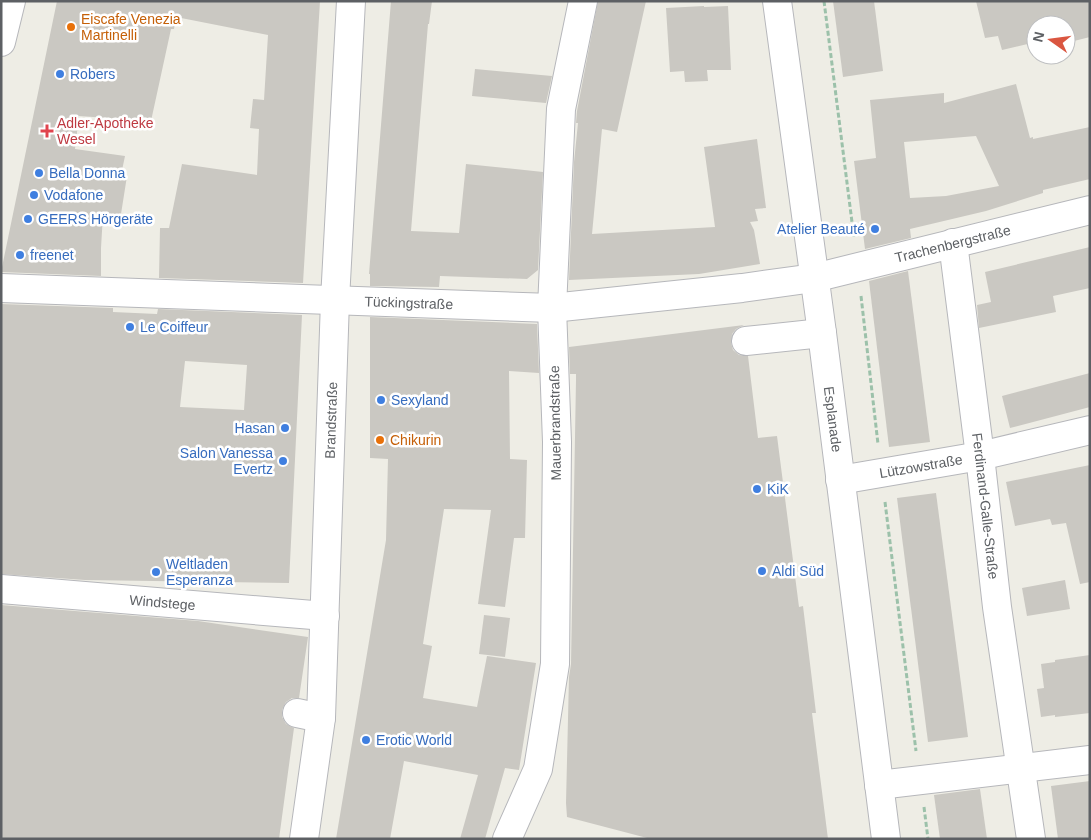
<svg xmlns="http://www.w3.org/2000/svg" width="1091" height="840" viewBox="0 0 1091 840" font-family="Arial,sans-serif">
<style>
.building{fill:#cac8c2;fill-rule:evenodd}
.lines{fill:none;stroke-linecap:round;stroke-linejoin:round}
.minor-casing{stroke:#b6b7bb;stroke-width:30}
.path{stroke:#9cc1aa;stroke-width:3;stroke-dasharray:5 2.5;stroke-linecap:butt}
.minor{stroke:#fff;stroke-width:28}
.food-dot{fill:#e8710a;stroke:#fff;stroke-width:2}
.shop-dot{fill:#3f7fe0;stroke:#fff;stroke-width:2}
.health-dot{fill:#e0444e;stroke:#fff;stroke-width:2}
.labels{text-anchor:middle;stroke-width:5;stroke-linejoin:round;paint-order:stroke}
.food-label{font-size:14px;fill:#c56008;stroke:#fff;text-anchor:start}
.shop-label{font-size:14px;fill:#366cbe;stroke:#fff;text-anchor:start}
.health-label{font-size:14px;fill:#be3a42;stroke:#fff;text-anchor:start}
.street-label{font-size:14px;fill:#5d6064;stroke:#fff}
</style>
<rect width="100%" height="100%" fill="#eeede5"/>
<g class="building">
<path d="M 57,1 L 320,1 L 303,283 L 159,278 L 160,228 L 169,228 L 182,164 L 257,175 L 259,129 L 250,128 L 253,99 L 264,100 L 268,35 L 176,17 L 174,29 L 171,29 L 151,121 L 79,116 L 75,149 L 125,156 L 121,175 L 127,176 L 121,214 L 103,214 L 101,248 L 101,276 L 1,272 Z"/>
<path d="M 391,1 L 432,1 L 429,24 L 428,24 L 411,231 L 459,233 L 466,164 L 543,172 L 538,270 L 527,279 L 440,276 L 439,287 L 370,286 L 370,274 L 369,274 Z"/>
<path d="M 598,1 L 646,1 L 617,132 L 602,129 L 592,234 L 715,227 L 704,147 L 757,139 L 766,208 L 755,209 L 758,221 L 750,222 L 754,230 L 760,264 L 699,274 L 569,280 L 574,162 L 578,123 L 576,123 L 577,111 Z"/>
<path d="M 833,1 L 874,1 L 883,71 L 843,77 Z"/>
<path d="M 976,1 L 1090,1 L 1090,37 L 1066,43 L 1066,25 L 1036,25 L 1036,42 L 1002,50 L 998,36 L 985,38 Z"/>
<path d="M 704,6 L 704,7 L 728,6 L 731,70 L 707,70 L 708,81 L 685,82 L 684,71 L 670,72 L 666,8 Z"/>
<path d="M 475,69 L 552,76 L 546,103 L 472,96 Z"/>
<path d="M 1016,84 L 1030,138 L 1033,137 L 1033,139 L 1090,127 L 1090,179 L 1043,190 L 1043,193 L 986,211 L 910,229 L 911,238 L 865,249 L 854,161 L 876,158 L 870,100 L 944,93 L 944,103 ZM 976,136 L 999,186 L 946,196 L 910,198 L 904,142 Z"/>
<path d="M 1090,247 L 1090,288 L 1053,296 L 1056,312 L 979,328 L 977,305 L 991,302 L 985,272 Z"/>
<path d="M 908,271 L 930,442 L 889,447 L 869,281 Z"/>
<path d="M 1,304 L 113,308 L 113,312 L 157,314 L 158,309 L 302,315 L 289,583 L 85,580 L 1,574 ZM 185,361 L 247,365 L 244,410 L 180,407 Z"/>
<path d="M 370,317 L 537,324 L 539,373 L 509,371 L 510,459 L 527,460 L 525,538 L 514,538 L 505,607 L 478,604 L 491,510 L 444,509 L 423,644 L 432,646 L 423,698 L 477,707 L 487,656 L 536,663 L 519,770 L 505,768 L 485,839 L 460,839 L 478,775 L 404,761 L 390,839 L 336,839 L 386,540 L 388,459 L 370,458 Z"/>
<path d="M 744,325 L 736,329 L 732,334 L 731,343 L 733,350 L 739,355 L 748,356 L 758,438 L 777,436 L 799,607 L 803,606 L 816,713 L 812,713 L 828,839 L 651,839 L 567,817 L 566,803 L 569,677 L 571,664 L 576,380 L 576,374 L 570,374 L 569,347 Z"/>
<path d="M 1090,373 L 1090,407 L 1010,428 L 1002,396 Z"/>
<path d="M 1090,465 L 1090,582 L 1080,584 L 1066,523 L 1052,525 L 1050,519 L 1015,526 L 1006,482 Z"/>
<path d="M 936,493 L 968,737 L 928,742 L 897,498 Z"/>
<path d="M 1065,580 L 1070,609 L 1027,616 L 1022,588 Z"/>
<path d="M 1,605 L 198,621 L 308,637 L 299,698 L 292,698 L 286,702 L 282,710 L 282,717 L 286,724 L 294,728 L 279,839 L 1,839 Z"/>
<path d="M 484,615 L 510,618 L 505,657 L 479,654 Z"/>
<path d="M 1090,655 L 1090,713 L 1055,717 L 1055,715 L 1041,717 L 1037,689 L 1044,688 L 1041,664 L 1055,662 L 1055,660 Z"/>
<path d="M 1090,781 L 1090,839 L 1058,839 L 1051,786 Z"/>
<path d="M 980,789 L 987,839 L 940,839 L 934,795 Z"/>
</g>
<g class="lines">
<g class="minor-casing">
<g id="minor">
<path id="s1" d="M 777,1 L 822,333 L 886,839"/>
<path d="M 1,42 L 11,1"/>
<path id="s2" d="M 953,243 L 980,456 L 997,607 L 1031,839"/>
<path id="s3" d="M 1,288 L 552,308 L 742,288 L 814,278 L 1090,210"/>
<path d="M 746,341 L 822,333"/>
<path id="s4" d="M 840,480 L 980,456 L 1090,430"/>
<path id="s5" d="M 1,589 L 325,616"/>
<path d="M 297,713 L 321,718"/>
<path d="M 879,785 L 1090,760"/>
<path id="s6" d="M 304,839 L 321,718 L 335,300 L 351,1"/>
<path d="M 507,839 L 538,769 L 555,664 L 557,442 L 552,308 L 561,109 L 583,1"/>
</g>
</g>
<g class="path">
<path d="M 824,1 L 854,238"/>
<path d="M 861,296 L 878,444"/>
<path d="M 885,502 L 916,751"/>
<path d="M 924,807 L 928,839"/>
</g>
<use href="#minor" class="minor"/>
</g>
<g class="food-dot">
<circle cx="71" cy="27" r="5"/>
<circle cx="380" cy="440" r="5"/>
</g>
<g class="shop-dot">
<circle cx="60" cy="74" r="5"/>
<circle cx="39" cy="173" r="5"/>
<circle cx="34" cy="195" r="5"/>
<circle cx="28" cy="219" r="5"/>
<circle cx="875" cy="229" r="5"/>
<circle cx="20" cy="255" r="5"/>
<circle cx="130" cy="327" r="5"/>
<circle cx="381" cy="400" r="5"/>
<circle cx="285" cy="428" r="5"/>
<circle cx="283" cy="461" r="5"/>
<circle cx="757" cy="489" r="5"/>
<circle cx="762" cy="571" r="5"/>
<circle cx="156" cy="572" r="5"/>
<circle cx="366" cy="740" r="5"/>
</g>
<path class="health-dot" d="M44.5 123.5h5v5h5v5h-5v5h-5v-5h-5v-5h5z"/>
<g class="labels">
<g class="food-label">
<text x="81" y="24">Eiscafe Venezia<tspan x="81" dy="16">Martinelli</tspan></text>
<text x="390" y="445">Chikurin</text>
</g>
<g class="shop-label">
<text x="70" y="79">Robers</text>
<text x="49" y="178">Bella Donna</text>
<text x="44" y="200">Vodafone</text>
<text x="38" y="224">GEERS Hörgeräte</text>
<text x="865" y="234" text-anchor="end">Atelier Beauté</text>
<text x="30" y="260">freenet</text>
<text x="140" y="332">Le Coiffeur</text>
<text x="391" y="405">Sexyland</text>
<text x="275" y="433" text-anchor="end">Hasan</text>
<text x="273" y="458" text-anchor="end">Salon Vanessa<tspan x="273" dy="16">Evertz</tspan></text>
<text x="767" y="494">KiK</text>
<text x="166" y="569">Weltladen<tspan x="166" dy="16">Esperanza</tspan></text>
<text x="772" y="576">Aldi Süd</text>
<text x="376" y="745">Erotic World</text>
</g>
<g class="health-label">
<text x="57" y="128">Adler-Apotheke<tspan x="57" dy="16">Wesel</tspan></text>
</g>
<g class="street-label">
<text dy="5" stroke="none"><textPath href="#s3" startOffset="958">Trachenbergstraße</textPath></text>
<text dy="5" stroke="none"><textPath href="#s3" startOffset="408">Tückingstraße</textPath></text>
<text dy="5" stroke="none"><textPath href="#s6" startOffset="420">Brandstraße</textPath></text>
<text dy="5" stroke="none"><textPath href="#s1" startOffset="422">Esplanade</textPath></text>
<text transform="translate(555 423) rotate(-91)" y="5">Mauerbrandstraße</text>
<text dy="5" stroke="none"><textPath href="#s4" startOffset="82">Lützowstraße</textPath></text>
<text dy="5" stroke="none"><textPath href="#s2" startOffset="265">Ferdinand-Galle-Straße</textPath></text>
<text dy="5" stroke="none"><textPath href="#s5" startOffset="162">Windstege</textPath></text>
</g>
</g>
<rect width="1091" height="840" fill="none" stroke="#5d6064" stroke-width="5"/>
<g transform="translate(1051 40) rotate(284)"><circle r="24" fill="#ffffff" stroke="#bebfc1"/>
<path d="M0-4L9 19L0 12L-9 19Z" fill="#da5640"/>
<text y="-8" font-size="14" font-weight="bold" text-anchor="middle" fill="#5d6064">N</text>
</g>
</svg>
